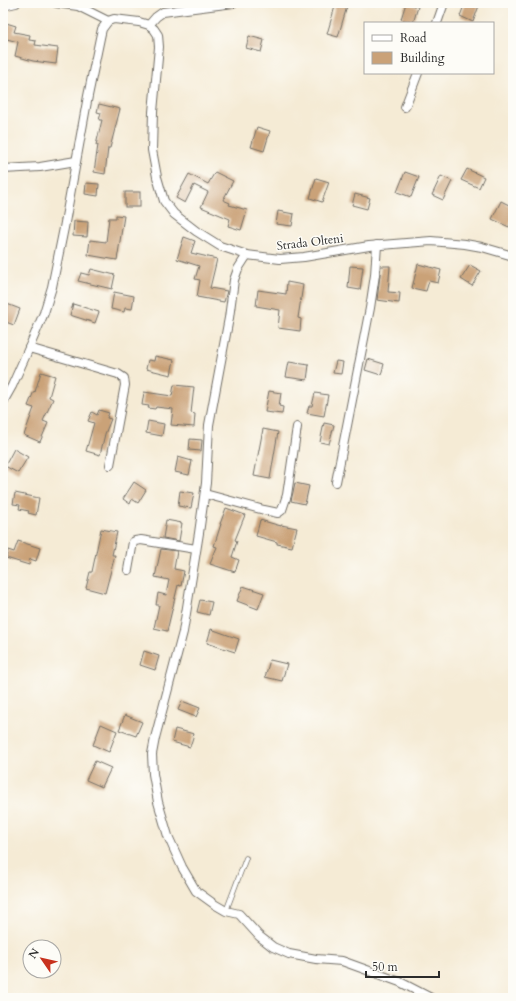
<svg xmlns="http://www.w3.org/2000/svg" width="516" height="1001" viewBox="0 0 516 1001" font-family="Cardo,serif">
<style>
.building{fill:#caa278}
.lines{fill:none;stroke-linecap:round;stroke-linejoin:round}
.lane-casing{stroke:#726e66;stroke-width:5.5}
.street-casing{stroke:#726e66;stroke-width:10}
.lane{stroke:#fff;stroke-width:4}
.street{stroke:#fff;stroke-width:8}
.labels{text-anchor:middle;stroke-width:3;stroke-linejoin:round;paint-order:stroke}
.street-label{font-size:12px;fill:#2b2b2b;stroke:#fdfcf7}
</style>
<rect width="100%" height="100%" fill="#fdfcf7"/>
<filter id="ink" filterUnits="userSpaceOnUse"><feTurbulence type="fractalNoise" baseFrequency=".025" numOctaves="2"/><feDisplacementMap in="SourceGraphic" scale="8" xChannelSelector="R" yChannelSelector="G"/><feConvolveMatrix kernelMatrix="1 2 1 2 8 2 1 2 1" color-interpolation-filters="sRGB"/></filter>
<filter id="wash" filterUnits="userSpaceOnUse"><feTurbulence type="fractalNoise" baseFrequency=".012" numOctaves="4" result="noise"/><feDisplacementMap in="SourceGraphic" scale="16" xChannelSelector="R" yChannelSelector="G"/><feGaussianBlur stdDeviation="0.9" result="paint"/><feColorMatrix in="noise" values="0 0 0 0 0 0 0 0 0 0 0 0 0 0 0 0 0 1.4 0 .05"/><feComposite in="paint" operator="in"/></filter>
<g filter="url(#wash)">
<rect width="100%" height="100%" fill="#f5ebd5"/>
<g id="blocks">
<g class="building">
<path d="M 336,3 L 348,3 L 338,37 L 327,34 Z"/>
<path d="M 406,3 L 418,7 L 413,23 L 401,19 Z"/>
<path d="M 465,3 L 480,3 L 473,22 L 460,16 Z"/>
<path d="M 3,22 L 16,26 L 14,32 L 30,35 L 29,40 L 36,41 L 35,45 L 58,48 L 56,64 L 33,61 L 15,56 L 18,42 L 3,38 Z"/>
<path d="M 249,36 L 264,40 L 261,52 L 246,48 Z"/>
<path d="M 99,104 L 120,109 L 110,148 L 108,148 L 105,174 L 94,172 L 98,145 L 96,145 L 102,120 L 99,120 L 101,113 L 97,112 Z"/>
<path d="M 257,127 L 270,131 L 264,151 L 251,147 Z"/>
<path d="M 467,169 L 484,177 L 479,188 L 461,180 Z"/>
<path d="M 215,172 L 233,181 L 223,200 L 230,203 L 229,205 L 247,210 L 241,230 L 228,226 L 230,219 L 201,207 L 208,192 L 194,185 L 185,203 L 176,198 L 189,174 L 208,184 Z"/>
<path d="M 405,172 L 419,177 L 411,197 L 397,192 Z"/>
<path d="M 441,176 L 452,181 L 443,200 L 432,195 Z"/>
<path d="M 316,178 L 329,182 L 322,202 L 310,198 Z"/>
<path d="M 86,183 L 99,184 L 98,196 L 85,194 Z"/>
<rect x="125" y="192" width="15" height="15"/>
<path d="M 355,194 L 370,198 L 367,209 L 352,205 Z"/>
<path d="M 501,201 L 513,207 L 513,218 L 509,227 L 492,219 Z"/>
<path d="M 278,211 L 294,214 L 292,226 L 276,224 Z"/>
<path d="M 116,215 L 124,216 L 117,260 L 88,255 L 90,240 L 106,242 L 109,218 L 116,218 Z"/>
<path d="M 74,221 L 88,222 L 87,237 L 73,236 Z"/>
<path d="M 184,237 L 195,241 L 191,253 L 217,259 L 210,288 L 227,291 L 224,302 L 197,297 L 200,280 L 195,279 L 199,266 L 177,259 Z"/>
<path d="M 418,264 L 441,270 L 438,283 L 429,281 L 426,291 L 412,288 Z"/>
<path d="M 470,265 L 481,271 L 472,286 L 461,279 Z"/>
<path d="M 350,266 L 363,267 L 360,290 L 348,288 Z"/>
<path d="M 381,266 L 390,266 L 388,292 L 400,293 L 399,303 L 377,300 Z"/>
<path d="M 91,269 L 115,275 L 112,289 L 78,281 L 81,273 L 89,275 Z"/>
<path d="M 287,282 L 303,285 L 298,318 L 301,319 L 300,331 L 278,328 L 280,310 L 256,306 L 258,290 L 286,294 Z"/>
<path d="M 114,292 L 134,296 L 132,309 L 125,308 L 124,312 L 111,309 Z"/>
<path d="M 7,304 L 20,309 L 14,325 L 3,321 L 3,315 Z"/>
<path d="M 73,304 L 99,312 L 95,323 L 70,315 Z"/>
<path d="M 155,356 L 174,360 L 171,375 L 146,369 L 148,360 L 154,361 Z"/>
<path d="M 368,359 L 384,364 L 381,375 L 365,370 Z"/>
<path d="M 336,361 L 343,362 L 341,374 L 333,373 Z"/>
<path d="M 289,362 L 309,365 L 307,380 L 286,377 Z"/>
<path d="M 41,372 L 55,376 L 49,397 L 53,399 L 43,421 L 48,423 L 40,442 L 24,435 L 34,408 L 28,406 L 34,391 L 35,392 Z"/>
<path d="M 174,385 L 194,387 L 191,413 L 195,414 L 194,427 L 171,425 L 173,409 L 156,407 L 155,409 L 148,408 L 149,406 L 142,405 L 144,392 L 172,396 Z"/>
<path d="M 269,391 L 281,393 L 279,406 L 283,407 L 282,414 L 265,412 Z"/>
<path d="M 315,393 L 328,395 L 324,416 L 307,413 L 309,406 L 312,406 Z"/>
<path d="M 99,410 L 109,413 L 107,418 L 111,419 L 105,434 L 100,455 L 86,451 L 94,423 L 88,421 L 92,412 L 97,415 Z"/>
<path d="M 148,421 L 164,424 L 162,436 L 146,433 Z"/>
<path d="M 324,423 L 334,425 L 329,444 L 320,442 Z"/>
<path d="M 263,429 L 278,432 L 270,479 L 254,476 Z"/>
<path d="M 190,439 L 202,440 L 201,451 L 189,450 Z"/>
<path d="M 14,449 L 28,457 L 18,473 L 5,466 Z"/>
<path d="M 178,457 L 192,461 L 189,475 L 175,472 Z"/>
<path d="M 134,482 L 146,490 L 138,503 L 132,499 L 130,504 L 123,499 Z"/>
<path d="M 295,483 L 309,486 L 305,504 L 291,501 Z"/>
<path d="M 180,491 L 194,493 L 191,508 L 178,506 Z"/>
<path d="M 15,493 L 39,498 L 36,515 L 28,513 L 29,511 L 19,509 L 20,505 L 13,504 Z"/>
<path d="M 226,508 L 245,515 L 235,540 L 237,541 L 232,557 L 239,560 L 235,572 L 210,564 L 217,547 L 214,546 L 221,524 L 220,524 Z"/>
<path d="M 166,520 L 182,523 L 179,541 L 163,538 Z"/>
<path d="M 260,520 L 281,526 L 281,525 L 297,528 L 292,547 L 277,544 L 277,542 L 256,536 Z"/>
<path d="M 101,529 L 117,532 L 112,555 L 115,555 L 105,593 L 86,588 L 90,572 L 92,572 Z"/>
<path d="M 18,541 L 40,548 L 36,561 L 30,559 L 29,565 L 6,558 L 8,550 L 14,552 Z"/>
<path d="M 161,549 L 177,551 L 174,569 L 184,571 L 181,586 L 178,585 L 167,631 L 154,628 L 159,605 L 156,605 L 158,593 L 166,595 L 169,580 L 155,577 Z"/>
<path d="M 243,586 L 264,593 L 258,609 L 237,601 Z"/>
<path d="M 200,600 L 212,602 L 209,615 L 197,612 Z"/>
<path d="M 211,629 L 239,639 L 235,652 L 207,643 Z"/>
<path d="M 144,651 L 159,656 L 155,670 L 140,665 Z"/>
<path d="M 270,660 L 287,664 L 282,681 L 265,677 Z"/>
<path d="M 182,701 L 200,708 L 196,717 L 178,710 Z"/>
<path d="M 125,715 L 142,722 L 136,736 L 119,730 Z"/>
<path d="M 101,724 L 117,731 L 109,752 L 93,745 Z"/>
<path d="M 175,729 L 194,734 L 190,747 L 172,742 Z"/>
<path d="M 95,761 L 111,768 L 102,787 L 86,780 Z"/>
</g>
</g>
</g>
<g filter="url(#ink)">
<use href="#blocks" fill-opacity="0" stroke="#726e66" stroke-width="1"/>
<g class="lines">
<g class="lane-casing">
<path id="lane" d="M 226,911 L 246,858"/>
</g>
<g class="street-casing">
<g id="street">
<path d="M 56,3 L 78,6 L 108,21"/>
<path d="M 3,6 L 16,3"/>
<path d="M 437,23 L 444,3"/>
<path d="M 149,25 L 156,17 L 163,12 L 178,10 L 234,3"/>
<path d="M 405,107 L 418,73"/>
<path d="M 3,169 L 40,167 L 76,161"/>
<path d="M 247,255 L 238,269 L 234,280 L 229,318 L 209,425 L 206,483 L 199,533 L 183,632 L 155,738 L 152,754 L 153,774 L 158,802 L 168,836 L 182,867 L 196,891 L 214,904 L 226,911 L 239,914 L 259,936 L 273,947 L 289,954 L 316,959 L 342,961 L 400,982 L 431,998"/>
<path d="M 29,348 L 118,374 L 124,378 L 125,385 L 110,465"/>
<path d="M 3,402 L 12,386 L 29,348 L 44,313 L 52,287 L 64,228 L 88,96 L 100,38 L 102,29 L 108,21 L 114,19 L 139,22 L 149,25 L 154,29 L 158,35 L 159,47 L 153,112 L 152,150 L 157,177 L 164,201 L 174,214 L 196,231 L 220,246 L 247,255 L 280,259 L 304,257 L 369,246 L 431,241 L 465,244 L 482,247 L 513,256"/>
<path d="M 336,482 L 370,308 L 375,275 L 377,245"/>
<path d="M 205,494 L 264,510 L 278,513 L 282,510 L 287,495 L 297,427"/>
<path d="M 128,570 L 133,542 L 135,541 L 141,540 L 196,549"/>
</g>
</g>
<use href="#lane" class="lane"/>
<use href="#street" class="street"/>
</g>
</g>
<g class="labels">
<g class="street-label">
<text transform="translate(310 242) rotate(-7)" y="4">Strada Olteni</text>
</g>
</g>
<rect width="516" height="1001" fill="none" stroke="#fdfcf7" stroke-width="16"/>
<rect x="364" y="22" width="130" height="52" fill="#fdfcf7" stroke="#a9a8a5"/>
<rect x="372" y="35" width="20" height="6" fill="#ffffff" stroke="#a9a8a5"/>
<text x="400" y="42" font-size="12" fill="#2b2b2b">Road</text>
<rect x="372" y="52" width="20" height="12" fill="#caa278" stroke="#a9a8a5"/>
<text x="400" y="62" font-size="12" fill="#2b2b2b">Building</text>
<g transform="translate(42 959) rotate(304)"><circle r="19" fill="#fdfcf7" stroke="#a9a8a5"/>
<path d="M0-3L7 15L0 10L-7 15Z" fill="#c8321e"/>
<text y="-6" font-size="11" font-weight="bold" text-anchor="middle" fill="#2b2b2b">N</text>
</g>
<path d="M366 971v6h73v-6" fill="none" stroke="#2b2b2b" stroke-width="2"/>
<text x="372" y="971" font-size="12" fill="#2b2b2b" stroke="#fdfcf7" stroke-width="3" paint-order="stroke">50 m</text>
</svg>
